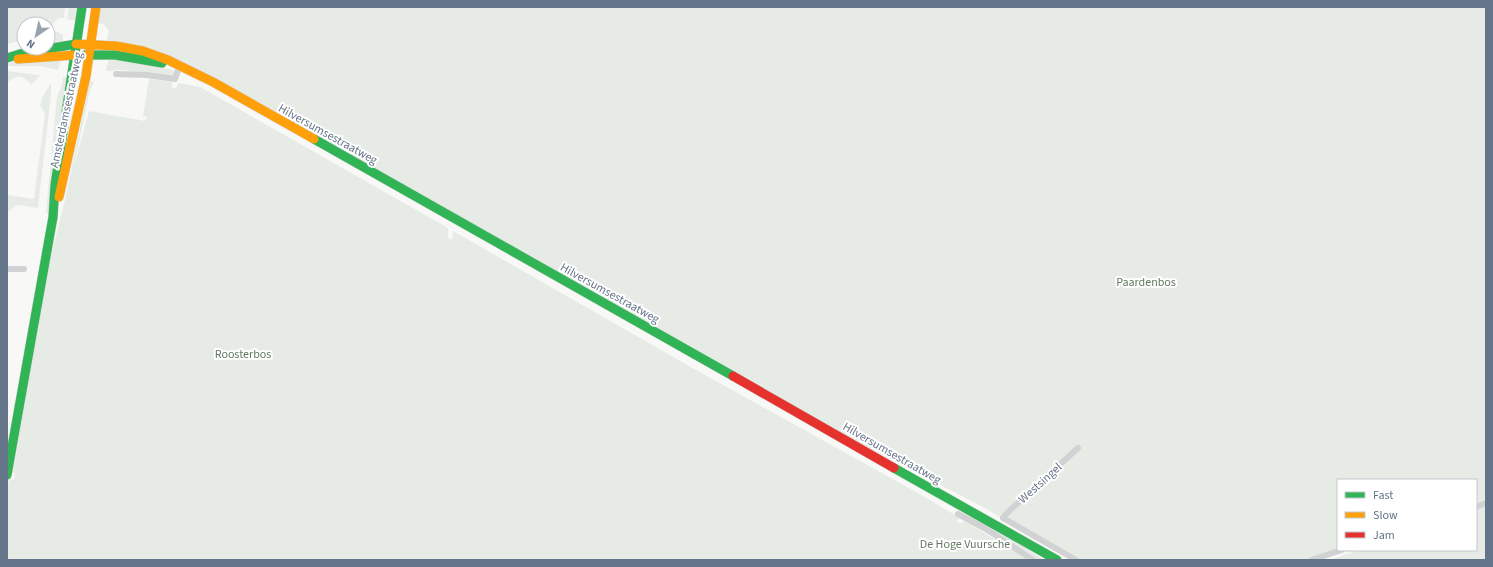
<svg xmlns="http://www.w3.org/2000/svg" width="1493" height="567" viewBox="0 0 1493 567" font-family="'Source Sans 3',sans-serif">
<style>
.green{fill:#e7ebe5}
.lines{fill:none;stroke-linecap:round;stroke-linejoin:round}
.fast-casing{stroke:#d4d6d7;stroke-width:10}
.slow-casing{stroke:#d4d6d7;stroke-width:10}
.jam-casing{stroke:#d4d6d7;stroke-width:10}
.street{stroke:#d1d2d3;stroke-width:6}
.fast{stroke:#30b455;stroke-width:9}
.slow{stroke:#ff9f0a;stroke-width:9}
.jam{stroke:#e5322d;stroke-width:9}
.labels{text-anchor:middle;stroke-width:4;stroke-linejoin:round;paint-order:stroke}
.street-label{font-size:12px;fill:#657589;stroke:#fff}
.park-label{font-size:12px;fill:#637a61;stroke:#fff}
</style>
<rect width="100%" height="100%" fill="#f8f8f7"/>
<g class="green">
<path d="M 7,7 L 65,7 L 64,18 L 58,18 L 48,29 L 48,24 L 24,24 L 24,40 L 7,44 Z"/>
<path d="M 69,7 L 77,7 L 75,21 L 67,19 Z"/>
<path d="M 101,7 L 1486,7 L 1486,500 L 1476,504 L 1476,480 L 1338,480 L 1338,550 L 1315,560 L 1074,560 L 983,507 L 797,411 L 197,71 L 107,40 L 109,30 L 103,24 L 97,23 Z"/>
<path d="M 56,31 L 63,35 L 63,44 L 48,47 L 48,37 Z"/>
<path d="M 58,59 L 61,59 L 58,70 L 40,66 L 7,66 L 7,63 Z"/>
<path d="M 109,59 L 139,62 L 177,71 L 175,76 L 120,70 L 107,71 L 106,69 Z"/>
<path d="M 7,71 L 40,75 L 31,85 C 23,74 16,74 7,83 Z"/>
<path d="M 63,77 L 68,78 L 49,213 L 46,213 L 57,97 L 62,85 Z"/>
<path d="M 149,79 L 173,82 L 171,87 L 176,89 L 178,83 L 200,87 L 448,228 L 448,237 L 452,240 L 453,231 L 696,370 L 916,492 L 960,518 L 956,521 L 961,523 L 965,521 L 1028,560 L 7,560 L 7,489 L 9,479 L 14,480 L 15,473 L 13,472 L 45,280 L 65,200 L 90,81 L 94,82 L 90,90 L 74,166 L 89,111 L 145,121 L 147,117 L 143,116 Z"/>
<path d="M 51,83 L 51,95 L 38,208 L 19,205 L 15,206 L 7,213 L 7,195 L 34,199 L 45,114 L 40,105 L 43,96 Z"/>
<path d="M 1486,506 L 1486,560 L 1330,560 L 1358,550 L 1476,550 L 1476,510 Z"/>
<path d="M 970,515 L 1020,544 L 1044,560 L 1037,560 L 1009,541 L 969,517 Z"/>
</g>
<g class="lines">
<g class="fast-casing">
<g id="fast">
<path d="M 85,55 L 115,55 L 162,63"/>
<path d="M 7,58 L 23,53 L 76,44"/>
<path d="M 314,139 L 733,376"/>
<path d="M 894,468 L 1057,560"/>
<path d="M 7,475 L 53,217 L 55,185 L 82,7"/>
</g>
</g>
<g class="slow-casing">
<g id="slow">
<path d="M 76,44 L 116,46 L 143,51 L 168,60 L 213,82 L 314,139"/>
<path d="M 18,59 L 75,55"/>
<path d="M 59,197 L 86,76 L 96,7"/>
</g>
</g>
<g class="jam-casing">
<path id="jam" d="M 733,376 L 894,468"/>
</g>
<g class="street">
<path d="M 116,74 L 147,75 L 175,79 L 180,65"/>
<path d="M 7,269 L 24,269"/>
<path d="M 1476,507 L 1486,503"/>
<path d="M 958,514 L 986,529 L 1033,560"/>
<path d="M 1076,560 L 1003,518 L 1007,513 L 1078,448"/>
<path d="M 1311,560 L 1342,550"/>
</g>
<use href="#fast" class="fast"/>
<use href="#slow" class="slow"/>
<use href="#jam" class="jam"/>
</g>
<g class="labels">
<g class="street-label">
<text transform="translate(66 110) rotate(-78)" y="4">Amsterdamsestraatweg</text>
<text transform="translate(328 134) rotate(29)" y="4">Hilversumsestraatweg</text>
<text transform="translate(610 293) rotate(29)" y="4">Hilversumsestraatweg</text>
<text transform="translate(892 453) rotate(30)" y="4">Hilversumsestraatweg</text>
<text transform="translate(1040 483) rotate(-42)" y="4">Westsingel</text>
</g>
<g class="park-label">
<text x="1146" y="286">Paardenbos</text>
<text x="243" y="358">Roosterbos</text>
<text x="965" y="548">De Hoge Vuursche</text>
</g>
</g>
<rect width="1493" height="567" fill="none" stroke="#657589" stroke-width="16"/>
<rect x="1337" y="479" width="140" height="72" fill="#ffffff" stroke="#c1c8d0"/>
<rect x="1345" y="492" width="20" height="6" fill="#30b455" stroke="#c1c8d0"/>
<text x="1373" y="499" font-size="12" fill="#657589">Fast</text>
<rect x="1345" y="512" width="20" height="6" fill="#ff9f0a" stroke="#c1c8d0"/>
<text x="1373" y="519" font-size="12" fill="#657589">Slow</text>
<rect x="1345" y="532" width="20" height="6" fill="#e5322d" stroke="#c1c8d0"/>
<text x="1373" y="539" font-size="12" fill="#657589">Jam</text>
<g transform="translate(36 36) rotate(214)"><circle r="19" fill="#ffffff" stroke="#c1c8d0"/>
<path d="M0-3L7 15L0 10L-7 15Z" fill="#98a3b0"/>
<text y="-6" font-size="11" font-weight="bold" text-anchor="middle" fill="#657589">N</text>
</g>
</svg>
